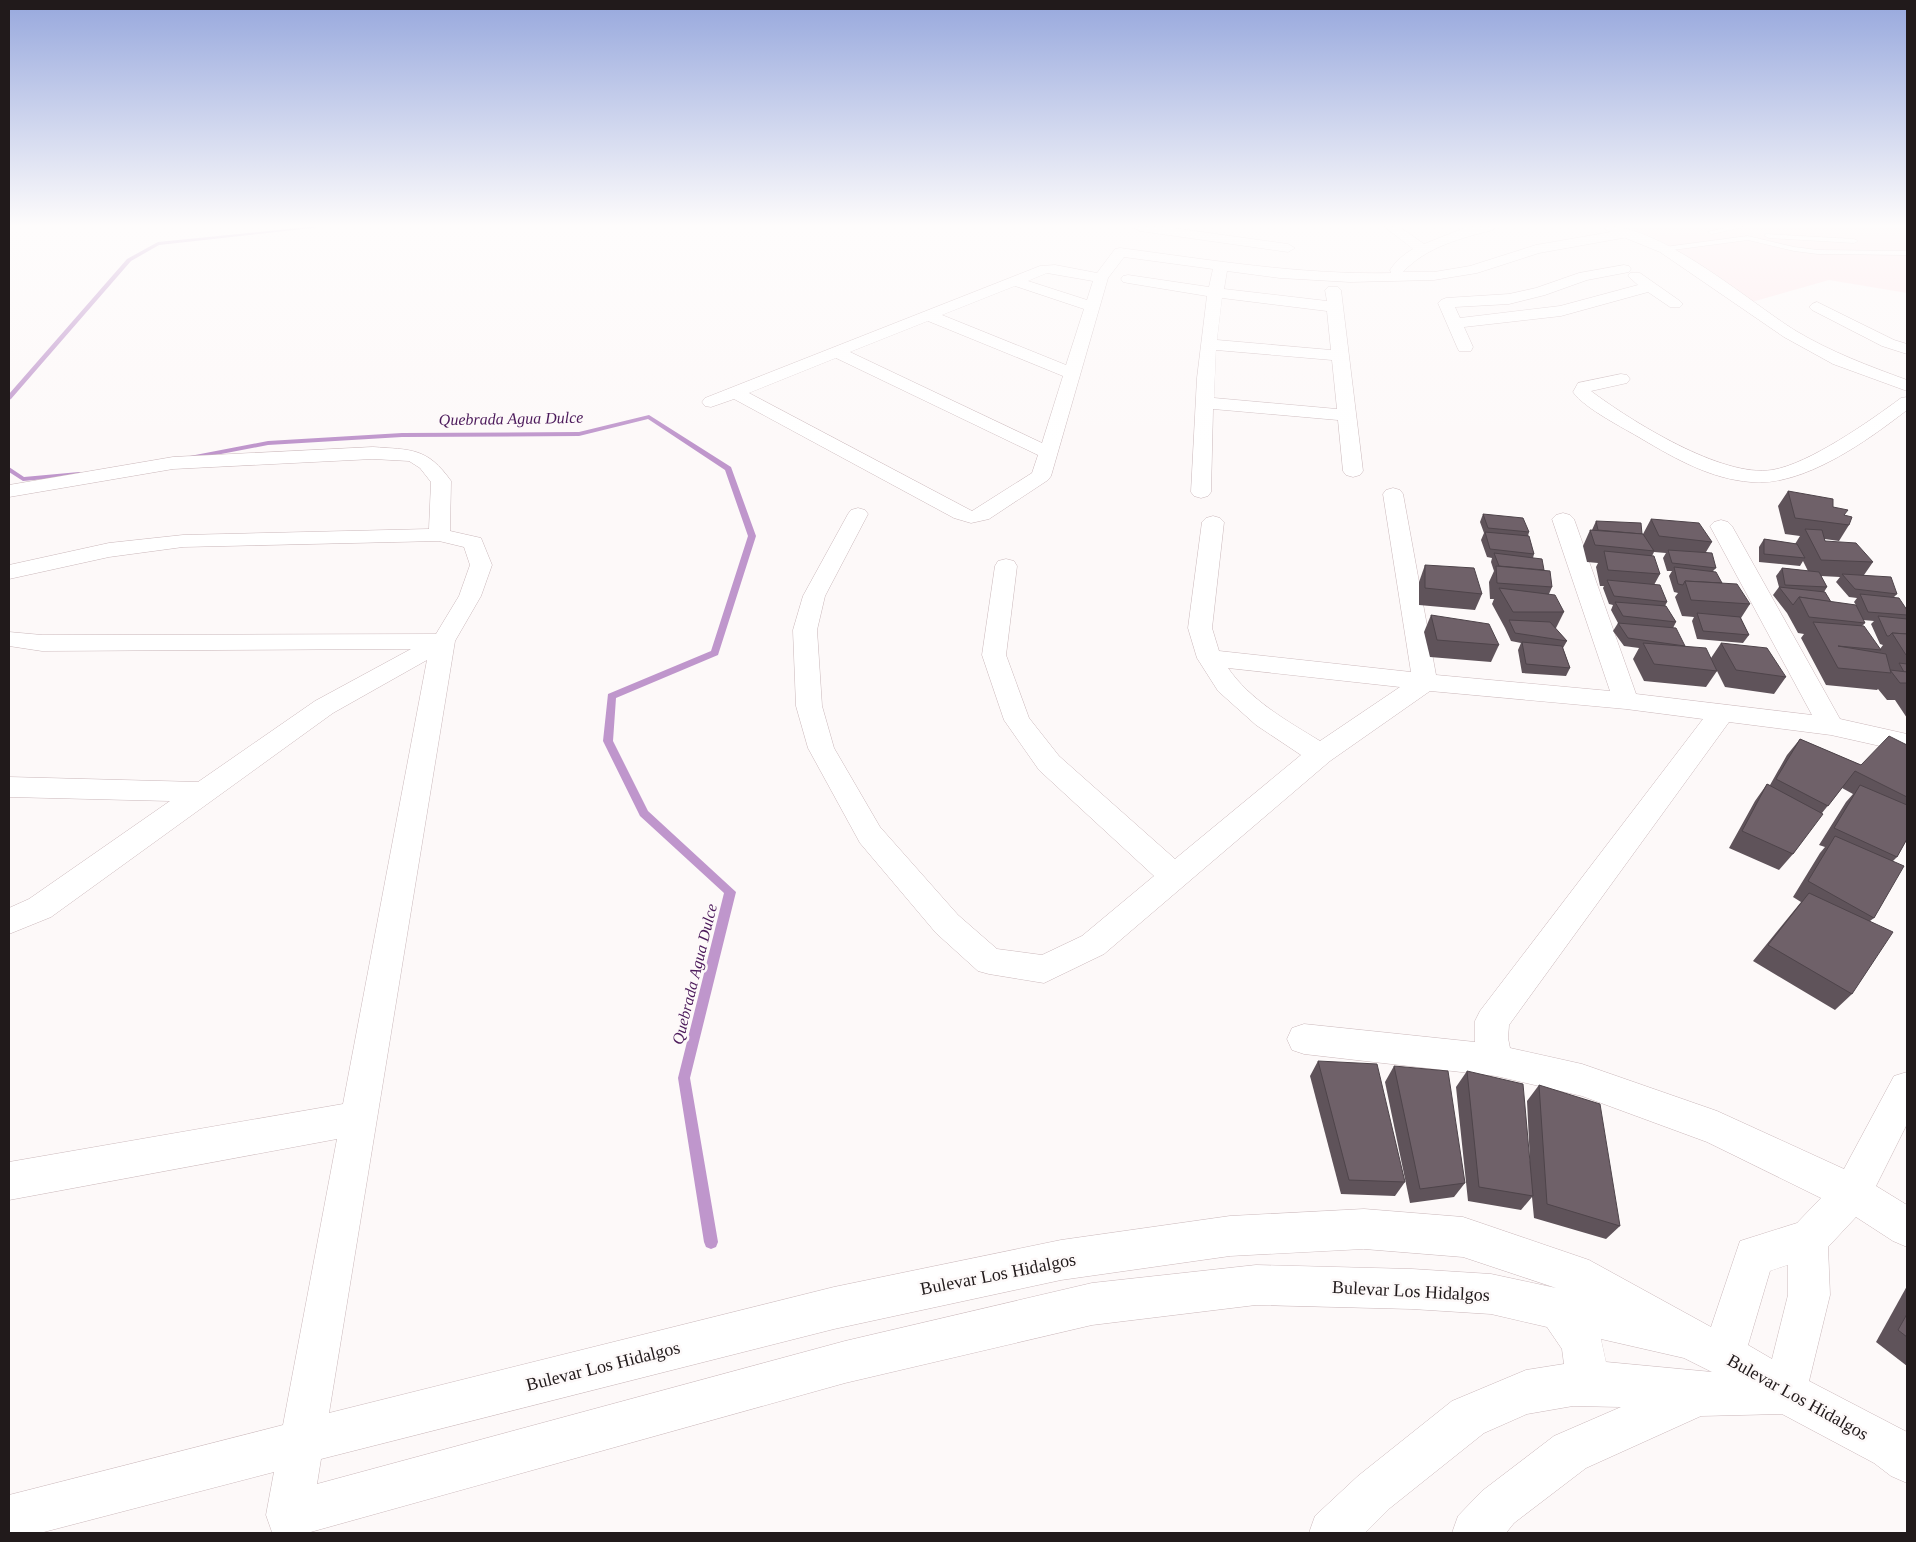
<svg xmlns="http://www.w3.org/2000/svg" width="1916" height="1542" viewBox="0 0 1916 1542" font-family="'Times New Roman',serif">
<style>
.built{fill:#fee7ea}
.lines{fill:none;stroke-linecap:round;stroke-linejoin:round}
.stream{fill:#bf96cc;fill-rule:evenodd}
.service-casing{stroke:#cbb8bb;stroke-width:1}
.minor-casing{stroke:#cbb8bb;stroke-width:1}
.tertiary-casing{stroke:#cbb8bb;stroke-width:1}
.service{fill:#fff;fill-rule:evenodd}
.minor{fill:#fff;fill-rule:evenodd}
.tertiary{fill:#fff;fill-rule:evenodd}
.wall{fill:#5f535a;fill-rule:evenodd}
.building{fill:#6f6169;stroke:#4e444a}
.labels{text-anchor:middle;stroke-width:5;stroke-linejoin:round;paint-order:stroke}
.water-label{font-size:16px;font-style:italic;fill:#4c1a5b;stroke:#fdf9f9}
.near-street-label{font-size:18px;fill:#211a1b;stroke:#fdf9f9}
</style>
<rect width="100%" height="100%" fill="#fdf9f9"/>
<path class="built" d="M 1627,227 L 1907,227 L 1907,293 L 1829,280 L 1748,303 L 1681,253 L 1655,238 Z"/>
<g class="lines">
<g class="stream">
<path d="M 308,227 L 321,227 L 159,245 L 131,261 L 11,399 L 9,400 L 9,394 L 127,259 L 158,242 Z"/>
<path d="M 649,415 L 731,467 L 756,536 L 718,655 L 616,698 L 613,741 L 648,811 L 736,892 L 690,1078 L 718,1242 L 716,1247 L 711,1249 L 706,1247 L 704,1242 L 678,1078 L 724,893 L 640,816 L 603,741 L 608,694 L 711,651 L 748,536 L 725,470 L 648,419 L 579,436 L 402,437 L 268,445 L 190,460 L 186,458 L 190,456 L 268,441 L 402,433 L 579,432 Z"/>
<path d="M 9,467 L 24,477 L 79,472 L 83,474 L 79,476 L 23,481 L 9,472 Z"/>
</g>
<g class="service-casing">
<g id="service">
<path d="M 1729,227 L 1743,227 L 1712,234 L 1708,232 Z"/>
<path d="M 1766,234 L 1854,239 L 1858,241 L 1854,243 L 1769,238 L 1765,236 Z"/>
<path d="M 1748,236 L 1794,247 L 1818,250 L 1907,251 L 1907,255 L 1818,254 L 1794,251 L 1748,240 L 1665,251 L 1661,249 L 1665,247 Z"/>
</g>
</g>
<g class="minor-casing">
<g id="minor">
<path d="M 1133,227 L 1166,227 L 1288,244 L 1295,248 L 1288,252 L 1140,231 Z"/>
<path d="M 1385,227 L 1400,227 L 1424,244 L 1467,227 L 1495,227 L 1493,230 C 1461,238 1426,247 1403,272 L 1434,272 L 1470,266 L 1536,245 L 1628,229 L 1635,233 L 1628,237 L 1539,253 L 1477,273 L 1434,280 L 1350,282 L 1280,278 L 1227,271 L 1224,289 L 1327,301 L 1325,290 L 1328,287 L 1338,287 L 1341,290 L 1363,471 L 1360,475 L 1353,477 L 1346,475 L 1343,471 L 1338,420 L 1213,409 L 1211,492 L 1208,496 L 1201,498 L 1194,496 L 1191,492 L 1197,378 L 1207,296 L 1128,283 L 1123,282 L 1121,279 L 1123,276 L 1128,275 L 1209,287 L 1213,269 L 1124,257 L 1108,278 L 1051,476 L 1048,480 L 989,519 L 971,523 L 954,518 L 734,399 L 711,407 L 705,406 L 702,402 L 705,398 L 1040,266 L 1055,265 L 1097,273 L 1115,249 L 1120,248 C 1211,260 1300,275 1391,273 L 1390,270 C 1396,261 1404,254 1413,249 ZM 1047,273 L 1093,281 L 1087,300 L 1028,281 ZM 1015,286 L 1084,309 L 1066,365 L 942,315 ZM 1222,298 L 1327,311 L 1331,350 L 1217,340 ZM 928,321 L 1063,376 L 1042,443 L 850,352 ZM 1216,350 L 1332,360 L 1337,409 L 1214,398 ZM 836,358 L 1038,455 L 1032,473 L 972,511 L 749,393 Z"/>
<path d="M 1624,265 L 1629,266 L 1631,269 L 1629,272 L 1587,280 L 1545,295 L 1509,304 L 1455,307 L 1460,318 L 1560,306 L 1638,285 L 1628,276 L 1630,273 L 1640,273 L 1680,301 L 1683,304 L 1680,307 L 1670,307 L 1648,292 L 1561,316 L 1464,327 L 1473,347 L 1471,351 L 1459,351 L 1457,347 L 1438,303 L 1441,300 L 1446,298 L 1509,294 L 1536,288 L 1579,273 Z"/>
<path d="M 1817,302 L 1894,340 L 1907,344 L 1907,354 L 1882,346 L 1812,310 L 1809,307 L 1812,304 Z"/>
<path d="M 1621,374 L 1627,375 L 1630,379 L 1627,383 L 1591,391 C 1631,421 1722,478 1772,470 C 1809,464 1870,421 1901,398 L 1907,397 L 1907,410 C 1867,441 1803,487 1751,482 C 1711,479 1676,459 1642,439 C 1624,428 1585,409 1573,392 L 1578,383 Z"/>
<path d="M 373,447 C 411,450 427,447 451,481 L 450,531 L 481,538 L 492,565 L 481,596 L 455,641 L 329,1413 L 834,1287 L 1061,1240 L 1230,1216 L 1364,1209 L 1463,1217 L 1589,1260 L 1711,1327 L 1740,1241 L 1797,1223 L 1821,1198 L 1707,1142 L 1582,1096 L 1496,1076 L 1304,1054 L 1292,1050 L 1287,1039 L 1292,1028 L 1304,1024 L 1475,1042 L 1475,1021 L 1480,1011 L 1703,719 L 1626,709 L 1430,691 L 1330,761 L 1104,954 L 1044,983 L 989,974 L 978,971 L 936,933 L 860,843 L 808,748 L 796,706 L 793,630 L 803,596 L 848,514 L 851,510 L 858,508 L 865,510 L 868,514 L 825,596 L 817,630 L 822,706 L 834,748 L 880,827 L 958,915 L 997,949 L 1042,955 L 1082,936 L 1154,876 L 1039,770 L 1004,720 L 982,655 L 995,566 L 998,561 L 1006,559 L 1014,561 L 1017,566 L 1006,655 L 1029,718 L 1059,756 L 1175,859 L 1301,755 L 1256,725 L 1218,691 L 1197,658 L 1188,628 L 1202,522 L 1206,518 L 1213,516 L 1220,518 L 1224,522 L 1212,628 L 1219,651 L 1411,672 L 1383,494 L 1386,490 L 1393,488 L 1400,490 L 1403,494 L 1436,675 L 1610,691 L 1552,519 L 1556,515 L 1563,513 L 1570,515 L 1574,519 L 1636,694 L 1812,715 L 1710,526 L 1714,522 L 1721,520 L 1728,522 L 1732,526 L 1840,719 L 1907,734 L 1907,752 L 1831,735 L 1729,722 L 1509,1025 L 1508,1038 L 1510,1048 L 1582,1064 L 1717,1111 L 1844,1169 L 1894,1076 L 1907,1072 L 1907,1124 L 1876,1186 L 1907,1205 L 1907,1247 L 1893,1241 L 1856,1217 L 1828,1247 L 1830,1295 L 1809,1381 L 1907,1432 L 1907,1483 L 1891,1476 L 1874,1463 L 1782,1414 L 1701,1416 L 1586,1468 L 1514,1523 L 1506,1533 L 1452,1533 L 1458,1516 L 1482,1491 L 1554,1436 L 1621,1407 L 1573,1406 L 1527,1414 L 1484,1433 L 1390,1508 L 1365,1533 L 1309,1533 L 1315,1516 L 1358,1476 L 1452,1401 L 1526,1370 L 1564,1364 L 1562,1349 L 1547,1327 L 1491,1314 L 1412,1309 L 1256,1305 L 1092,1325 L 845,1383 L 307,1533 L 277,1533 L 272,1532 L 266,1515 L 274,1472 L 40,1533 L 9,1533 L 9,1495 L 283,1425 L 337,1139 L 9,1200 L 9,1162 L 343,1104 L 427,660 L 333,713 L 51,917 L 9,934 L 9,908 L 29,899 L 170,801 L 9,797 L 9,777 L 198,782 L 315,701 L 411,649 L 42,651 L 9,646 L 9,632 L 42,635 L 436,634 L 459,596 L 470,565 L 464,547 L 439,541 L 183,547 L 109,557 L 9,579 L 9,565 L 109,543 L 183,535 L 429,529 L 431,482 L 420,468 L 409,461 L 373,459 L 173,469 L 9,497 L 9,485 L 173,457 ZM 1228,668 L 1400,687 L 1320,741 C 1287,721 1250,700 1228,668 ZM 1364,1249 L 1463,1257 L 1556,1288 L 1491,1274 L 1412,1269 L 1256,1265 L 1092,1283 L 845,1341 L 317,1484 L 321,1459 L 834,1329 L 1061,1280 L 1230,1256 ZM 1788,1265 L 1788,1295 L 1772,1359 L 1748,1345 L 1770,1271 ZM 1601,1339 L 1684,1358 L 1712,1372 L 1606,1362 Z"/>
</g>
</g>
<g class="tertiary-casing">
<path id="tertiary" d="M 1604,227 C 1658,222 1749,302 1796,331 C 1831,352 1869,366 1907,380 L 1907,391 L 1833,364 L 1784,337 L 1660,252 L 1606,230 Z"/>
</g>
<use href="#service" class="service"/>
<use href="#minor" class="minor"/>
<use href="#tertiary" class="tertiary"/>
</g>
<g class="wall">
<path d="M 1788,491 L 1833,507 L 1844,515 L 1849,525 L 1839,541 L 1825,539 L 1825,541 L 1873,562 L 1864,575 L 1897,594 L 1894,597 L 1907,610 L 1907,718 L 1895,700 L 1887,700 L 1878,689 L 1877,690 L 1826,685 L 1801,638 L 1804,634 L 1798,633 L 1787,613 L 1773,595 L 1779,587 L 1776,576 L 1782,568 L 1808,571 L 1803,561 L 1800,566 L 1759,562 L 1759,547 L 1764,539 L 1795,544 L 1800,536 L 1785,534 L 1778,506 ZM 1821,576 L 1840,577 L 1836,582 L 1849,597 L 1857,598 L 1854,602 L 1856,605 L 1831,602 L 1824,592 L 1827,587 ZM 1863,620 L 1874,621 L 1871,624 L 1880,644 L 1883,645 L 1880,649 L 1862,626 L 1865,623 Z"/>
<path d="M 1483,514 L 1529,532 L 1528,536 L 1534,554 L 1533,558 L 1544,570 L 1552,587 L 1549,594 L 1564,612 L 1556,628 L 1555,628 L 1567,641 L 1563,648 L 1570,668 L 1566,676 L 1522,673 L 1518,650 L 1521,643 L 1511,641 L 1505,628 L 1492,604 L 1494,599 L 1490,599 L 1489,582 L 1494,571 L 1491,562 L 1492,558 L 1487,557 L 1481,540 L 1484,533 L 1480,522 Z"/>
<path d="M 1651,519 L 1712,542 L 1706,552 L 1716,568 L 1713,571 L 1722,583 L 1750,604 L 1741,618 L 1749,635 L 1743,643 L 1697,639 L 1692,621 L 1694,617 L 1682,616 L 1675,597 L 1678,593 L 1674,592 L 1669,576 L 1672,571 L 1667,571 L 1663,558 L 1666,553 L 1654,552 L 1652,556 L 1660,574 L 1654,585 L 1667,602 L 1665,606 L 1676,622 L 1673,628 L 1685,646 L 1711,658 L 1721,643 L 1786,677 L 1774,694 L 1725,687 L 1717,671 L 1706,687 L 1644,681 L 1633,659 L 1639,648 L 1624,646 L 1613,631 L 1618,623 L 1611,610 L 1613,605 L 1609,604 L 1603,588 L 1604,586 L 1600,586 L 1596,567 L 1598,563 L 1587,562 L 1583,546 L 1590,530 L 1592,530 L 1596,521 L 1643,534 Z"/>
<path d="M 1425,565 L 1482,594 L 1475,610 L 1419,605 L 1419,582 Z"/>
<path d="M 1431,615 L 1499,645 L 1491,662 L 1430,657 L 1424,632 Z"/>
<path d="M 1800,739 L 1861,765 L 1907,745 L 1907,839 L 1897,857 L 1893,861 L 1874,918 L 1870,921 L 1852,994 L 1835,1010 L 1753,961 L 1801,902 L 1793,897 L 1820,853 L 1825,847 L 1819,845 L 1846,802 L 1853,794 L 1842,788 L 1822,813 L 1793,854 L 1779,870 L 1729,848 L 1755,801 L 1767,784 L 1770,785 L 1787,755 Z"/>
<path d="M 1318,1061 L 1405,1182 L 1395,1196 L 1341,1194 L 1310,1076 Z"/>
<path d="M 1394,1066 L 1465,1183 L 1454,1197 L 1410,1203 L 1385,1082 Z"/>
<path d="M 1467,1071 L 1530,1162 L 1527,1101 L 1539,1085 L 1620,1226 L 1606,1239 L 1534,1218 L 1532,1197 L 1521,1210 L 1468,1201 L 1456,1087 Z"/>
<path d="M 1907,1286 L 1907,1366 L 1876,1342 Z"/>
</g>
<g class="building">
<path d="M 1788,491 L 1833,499 L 1833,507 L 1848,510 L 1844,515 L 1852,517 L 1849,525 L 1795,518 Z"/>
<path d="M 1483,514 L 1523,518 L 1529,532 L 1488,528 Z"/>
<path d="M 1651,519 L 1699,523 L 1712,542 L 1659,536 Z"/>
<path d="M 1596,521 L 1641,523 L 1642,534 L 1598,530 Z"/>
<path d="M 1805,529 L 1822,530 L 1825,541 L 1856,543 L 1873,562 L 1821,560 Z"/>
<path d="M 1590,530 L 1643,534 L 1654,551 L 1595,545 Z"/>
<path d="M 1485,532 L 1529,536 L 1534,554 L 1490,549 Z"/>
<path d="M 1764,539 L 1797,544 L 1805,558 L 1764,554 Z"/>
<path d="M 1668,550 L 1712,553 L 1716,568 L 1672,563 Z"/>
<path d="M 1604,551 L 1654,556 L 1660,574 L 1608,570 Z"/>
<path d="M 1494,553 L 1542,559 L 1544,570 L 1499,566 Z"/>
<path d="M 1425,565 L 1474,568 L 1482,594 L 1425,588 Z"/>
<path d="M 1496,566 L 1550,571 L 1552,587 L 1497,583 Z"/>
<path d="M 1674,567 L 1716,572 L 1722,583 L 1685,581 L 1683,585 L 1678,584 Z"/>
<path d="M 1782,568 L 1819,572 L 1827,587 L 1785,585 Z"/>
<path d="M 1842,574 L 1891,577 L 1897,594 L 1855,589 Z"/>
<path d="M 1607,580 L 1660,585 L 1667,602 L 1614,596 Z"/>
<path d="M 1685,581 L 1737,584 L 1750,604 L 1691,600 Z"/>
<path d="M 1779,587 L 1825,592 L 1831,602 L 1799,597 L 1793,605 Z"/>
<path d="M 1499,588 L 1555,595 L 1564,612 L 1513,612 Z"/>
<path d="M 1860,594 L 1899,598 L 1907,610 L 1907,615 L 1868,612 Z"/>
<path d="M 1799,597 L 1856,605 L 1865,623 L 1809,617 Z"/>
<path d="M 1615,602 L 1666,606 L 1676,622 L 1623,616 Z"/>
<path d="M 1697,613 L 1740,617 L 1749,635 L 1703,631 Z"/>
<path d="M 1431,615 L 1489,624 L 1499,645 L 1437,640 Z"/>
<path d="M 1878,616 L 1907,619 L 1907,634 L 1892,633 L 1889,636 L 1887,636 Z"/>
<path d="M 1509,620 L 1550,622 L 1567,641 L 1515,633 Z"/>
<path d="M 1813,622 L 1864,626 L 1881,650 L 1838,646 L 1886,654 L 1891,673 L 1838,668 Z"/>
<path d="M 1618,623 L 1676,628 L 1685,646 L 1628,638 Z"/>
<path d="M 1892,633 L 1907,634 L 1907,655 L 1906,655 Z"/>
<path d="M 1522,642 L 1562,646 L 1570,668 L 1526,664 Z"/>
<path d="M 1643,643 L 1706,648 L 1717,671 L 1654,664 Z"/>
<path d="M 1721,643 L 1767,648 L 1786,677 L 1736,670 Z"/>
<path d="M 1899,663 L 1907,664 L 1907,672 L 1904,672 Z"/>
<path d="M 1890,670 L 1907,672 L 1907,683 L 1900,683 Z"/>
<path d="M 1889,736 L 1907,745 L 1907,797 L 1855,771 L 1828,806 L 1776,779 L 1800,739 L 1861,765 Z"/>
<path d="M 1767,784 L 1823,814 L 1793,854 L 1742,831 Z"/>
<path d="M 1860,785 L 1907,805 L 1907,839 L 1897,857 L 1834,828 Z"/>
<path d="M 1835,836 L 1904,866 L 1874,918 L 1808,881 Z"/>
<path d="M 1809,893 L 1893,932 L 1852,994 L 1768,945 Z"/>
<path d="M 1318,1061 L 1377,1064 L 1405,1182 L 1349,1180 Z"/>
<path d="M 1394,1066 L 1448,1071 L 1465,1183 L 1420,1189 Z"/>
<path d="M 1467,1071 L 1523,1084 L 1533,1196 L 1479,1187 Z"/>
<path d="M 1539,1085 L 1600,1104 L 1620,1226 L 1547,1204 Z"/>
<path d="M 1907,1314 L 1907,1337 L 1898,1330 Z"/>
</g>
<linearGradient id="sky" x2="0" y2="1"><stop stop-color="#97a8dd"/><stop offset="0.51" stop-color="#fefcfc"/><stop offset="1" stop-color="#fefcfc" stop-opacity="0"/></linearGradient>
<rect width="1916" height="443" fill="url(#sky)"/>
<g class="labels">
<g class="water-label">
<text transform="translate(511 418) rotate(-1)" y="6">Quebrada Agua Dulce</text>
<text transform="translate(694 974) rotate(-76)" y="6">Quebrada Agua Dulce</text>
</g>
<g class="near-street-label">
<text transform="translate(998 1274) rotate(-11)" y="6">Bulevar Los Hidalgos</text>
<text transform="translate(1411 1291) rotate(3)" y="6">Bulevar Los Hidalgos</text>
<text transform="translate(603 1366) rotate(-14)" y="6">Bulevar Los Hidalgos</text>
<text transform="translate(1798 1397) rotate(29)" y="6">Bulevar Los Hidalgos</text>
</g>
</g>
<rect width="1916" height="1542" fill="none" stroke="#211a1b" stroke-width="20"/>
</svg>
